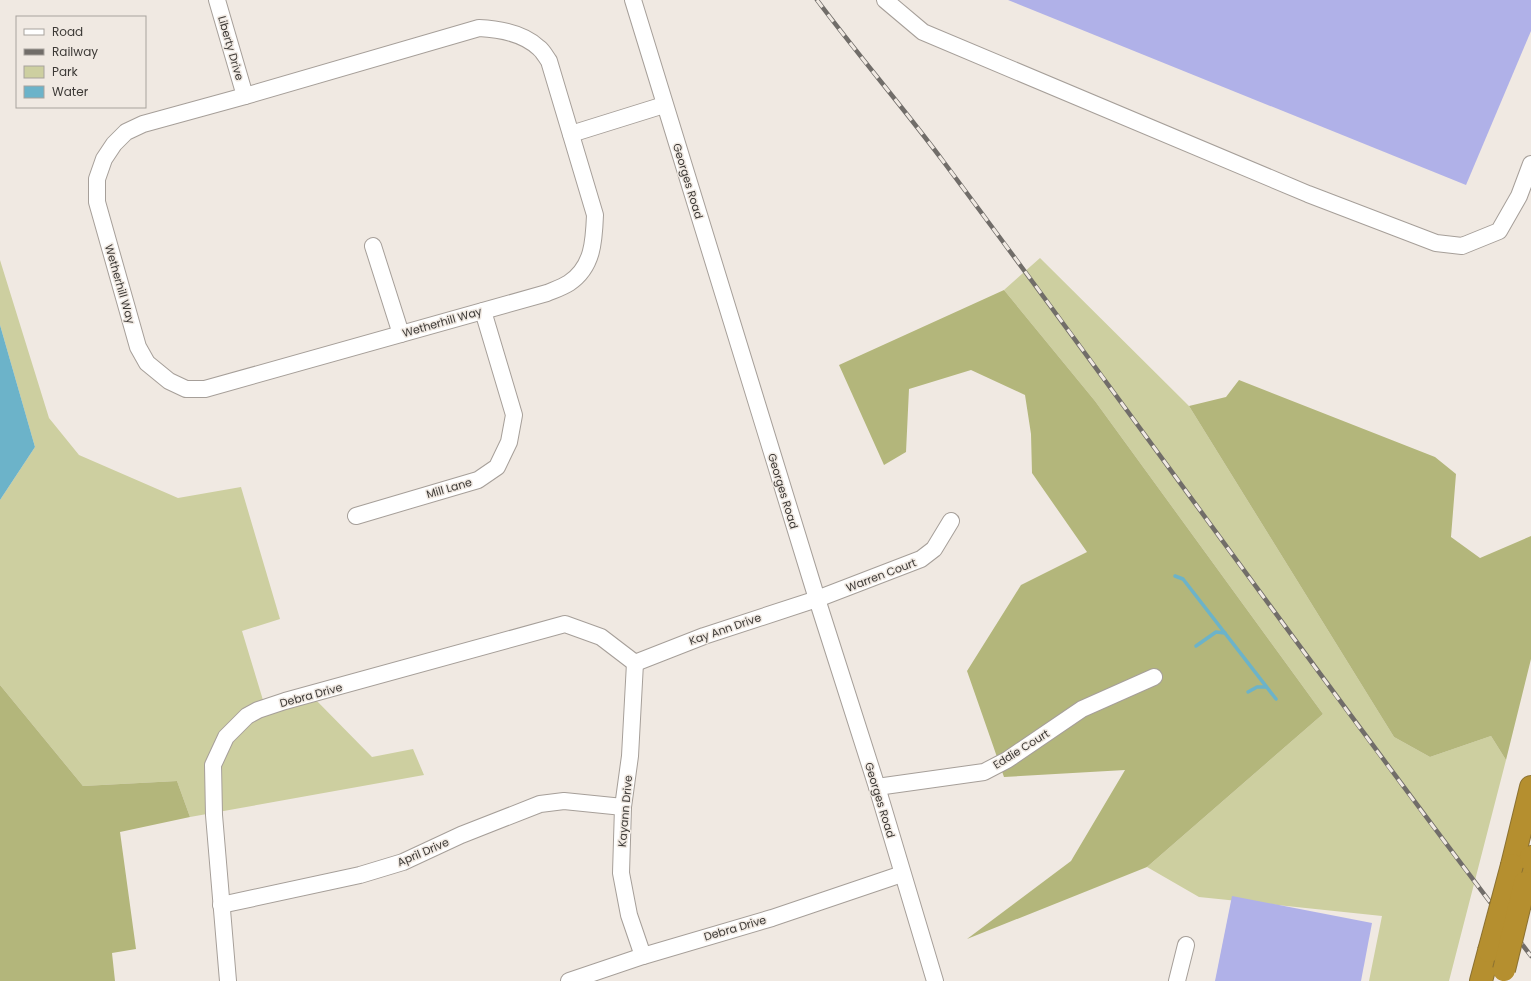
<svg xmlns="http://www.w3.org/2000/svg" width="1531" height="981" viewBox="0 0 1531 981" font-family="Poppins,sans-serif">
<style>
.green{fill:#cdcfa0}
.forest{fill:#b3b67b}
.water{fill:#6cb3c9}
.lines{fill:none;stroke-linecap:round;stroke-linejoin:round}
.stream{stroke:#6cb3c9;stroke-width:3.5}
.building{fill:#b0b1e8}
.minor-casing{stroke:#a69f99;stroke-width:18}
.highway-casing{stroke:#8b7131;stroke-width:24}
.minor{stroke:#fff;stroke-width:16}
.highway{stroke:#b58f2f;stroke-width:22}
.rail-casing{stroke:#716d69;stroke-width:4.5}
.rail{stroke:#f0e9e2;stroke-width:3;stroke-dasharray:9;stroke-linecap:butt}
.highway-bridge-casing{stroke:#8b7131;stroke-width:24;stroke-linecap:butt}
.highway-bridge{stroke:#b58f2f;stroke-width:22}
.labels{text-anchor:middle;stroke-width:3;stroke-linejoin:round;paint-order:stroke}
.street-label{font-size:11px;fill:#3c3936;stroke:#f0e9e2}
</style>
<rect width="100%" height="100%" fill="#f0e9e2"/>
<g class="green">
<path d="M 1040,258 L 1189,406 L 1394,737 L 1430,757 L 1491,736 L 1506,760 L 1449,981 L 1369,981 L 1382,916 L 1199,897 L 1147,867 L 1323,714 L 1095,401 L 1004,290 Z"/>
<path d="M 0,260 L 49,418 L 79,455 L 178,498 L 241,487 L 280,619 L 242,631 L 266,710 L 313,697 L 372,757 L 413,749 L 424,775 L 190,817 L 177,781 L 83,786 L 0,685 L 0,500 L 35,447 L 0,325 Z"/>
</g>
<g class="forest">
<path d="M 1004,290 L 1095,401 L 1323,714 L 1147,867 L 967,939 L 1071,861 L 1125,770 L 1004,777 L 967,671 L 1021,585 L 1087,552 L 1032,473 L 1031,434 L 1025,395 L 971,370 L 909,389 L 906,452 L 884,465 L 839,365 Z"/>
<path d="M 1239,380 L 1435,457 L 1456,474 L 1451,537 L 1480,558 L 1531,536 L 1531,659 L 1506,760 L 1491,736 L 1430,757 L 1394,737 L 1189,406 L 1226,397 Z"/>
<path d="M 0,685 L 83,786 L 177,781 L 190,817 L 120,832 L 136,949 L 112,953 L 115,981 L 0,981 Z"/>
</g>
<path class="water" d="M 0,325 L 35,447 L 0,500 Z"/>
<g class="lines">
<g class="stream">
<path d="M 1175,576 L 1183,579 L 1276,699"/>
<path d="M 1196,646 L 1216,632 L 1225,633"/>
<path d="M 1248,692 L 1257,687 L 1266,687"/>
</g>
</g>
<g class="building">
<path d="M 1008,0 L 1531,0 L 1531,31 L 1466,185 Z"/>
<path d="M 1232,896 L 1372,923 L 1361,981 L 1215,981 Z"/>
</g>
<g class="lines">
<g class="minor-casing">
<g id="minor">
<path d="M 217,0 L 245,96"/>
<path d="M 633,0 L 817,599 L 877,787 L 935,981"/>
<path d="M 885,0 L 923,32 L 1308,194 L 1436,243 L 1462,246 L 1499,231 L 1519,196 L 1531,164"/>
<path d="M 479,28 C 500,29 523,33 539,48 C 543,51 546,57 549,61 L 595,215 C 594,241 593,267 569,283 C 563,287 554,290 547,293 L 205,389 L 186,389 L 169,381 L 147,363 L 138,347 L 97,202 L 97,179 L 104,159 L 114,144 L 126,132 L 143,124 L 245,96 Z"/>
<path d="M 571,134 L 664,105"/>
<path d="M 373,246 L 401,334"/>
<path d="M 356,516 L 478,480 L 497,467 L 509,442 L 514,415 L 483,311"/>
<path d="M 635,663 L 704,636 L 817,599 L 921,559 L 934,549 L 951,521"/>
<path d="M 635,663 L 630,756 L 623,807 L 621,873 L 629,915 L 643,956"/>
<path d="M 877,787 L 984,772 L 1007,760 L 1082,709 L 1154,677"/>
<path d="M 221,905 L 360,875 L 403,862 L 461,835 L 540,804 L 564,801 L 623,807"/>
<path d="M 228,981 L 214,815 L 213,765 L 226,737 L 247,716 L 258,710 L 285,701 L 565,624 L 601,637 L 635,663"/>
<path d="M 569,981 L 643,956 L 772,918 L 902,874"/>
<path d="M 1177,981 L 1186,945"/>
</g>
</g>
<g class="highway-casing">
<g id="highway">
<path d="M 1512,865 L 1531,787"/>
<path d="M 1525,883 L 1531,857"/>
<path d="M 1481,981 L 1489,951"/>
</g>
</g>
<use href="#minor" class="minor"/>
<use href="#highway" class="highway"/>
<g class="rail-casing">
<path id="rail" d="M 817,0 C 858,55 902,106 943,161 C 1140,425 1331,694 1531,956"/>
</g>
<use href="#rail" class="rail"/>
<g class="highway-bridge-casing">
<g id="highway-bridge">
<path d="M 1489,951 L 1512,865"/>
<path d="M 1504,970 L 1525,883"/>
</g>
</g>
<use href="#highway-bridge" class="highway-bridge"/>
</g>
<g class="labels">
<g class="street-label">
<text transform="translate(231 48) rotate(74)" y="4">Liberty Drive</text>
<text transform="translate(688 181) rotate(73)" y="4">Georges Road</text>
<text transform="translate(120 284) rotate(74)" y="4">Wetherhill Way</text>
<text transform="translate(442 322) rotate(-16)" y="4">Wetherhill Way</text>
<text transform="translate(449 488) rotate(-16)" y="4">Mill Lane</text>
<text transform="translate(783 491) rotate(73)" y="4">Georges Road</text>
<text transform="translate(881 575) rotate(-21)" y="4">Warren Court</text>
<text transform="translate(725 629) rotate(-19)" y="4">Kay Ann Drive</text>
<text transform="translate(311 695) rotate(-15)" y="4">Debra Drive</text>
<text transform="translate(1021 749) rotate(-32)" y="4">Eddie Court</text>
<text transform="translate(880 800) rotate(73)" y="4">Georges Road</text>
<text transform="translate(625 811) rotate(-85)" y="4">Kayann Drive</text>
<text transform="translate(423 852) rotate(-23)" y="4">April Drive</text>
<text transform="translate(735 928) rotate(-16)" y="4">Debra Drive</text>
</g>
</g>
<rect x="16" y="16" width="130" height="92" fill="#f0e9e2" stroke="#a8a39d"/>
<rect x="24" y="29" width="20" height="6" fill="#ffffff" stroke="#a8a39d"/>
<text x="52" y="36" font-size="12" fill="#3c3936">Road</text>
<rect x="24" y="49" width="20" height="6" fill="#716d69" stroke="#a8a39d"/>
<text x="52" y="56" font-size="12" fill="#3c3936">Railway</text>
<rect x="24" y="66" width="20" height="12" fill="#cdcfa0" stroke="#a8a39d"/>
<text x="52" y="76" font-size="12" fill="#3c3936">Park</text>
<rect x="24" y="86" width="20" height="12" fill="#6cb3c9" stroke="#a8a39d"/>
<text x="52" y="96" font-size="12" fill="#3c3936">Water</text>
</svg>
